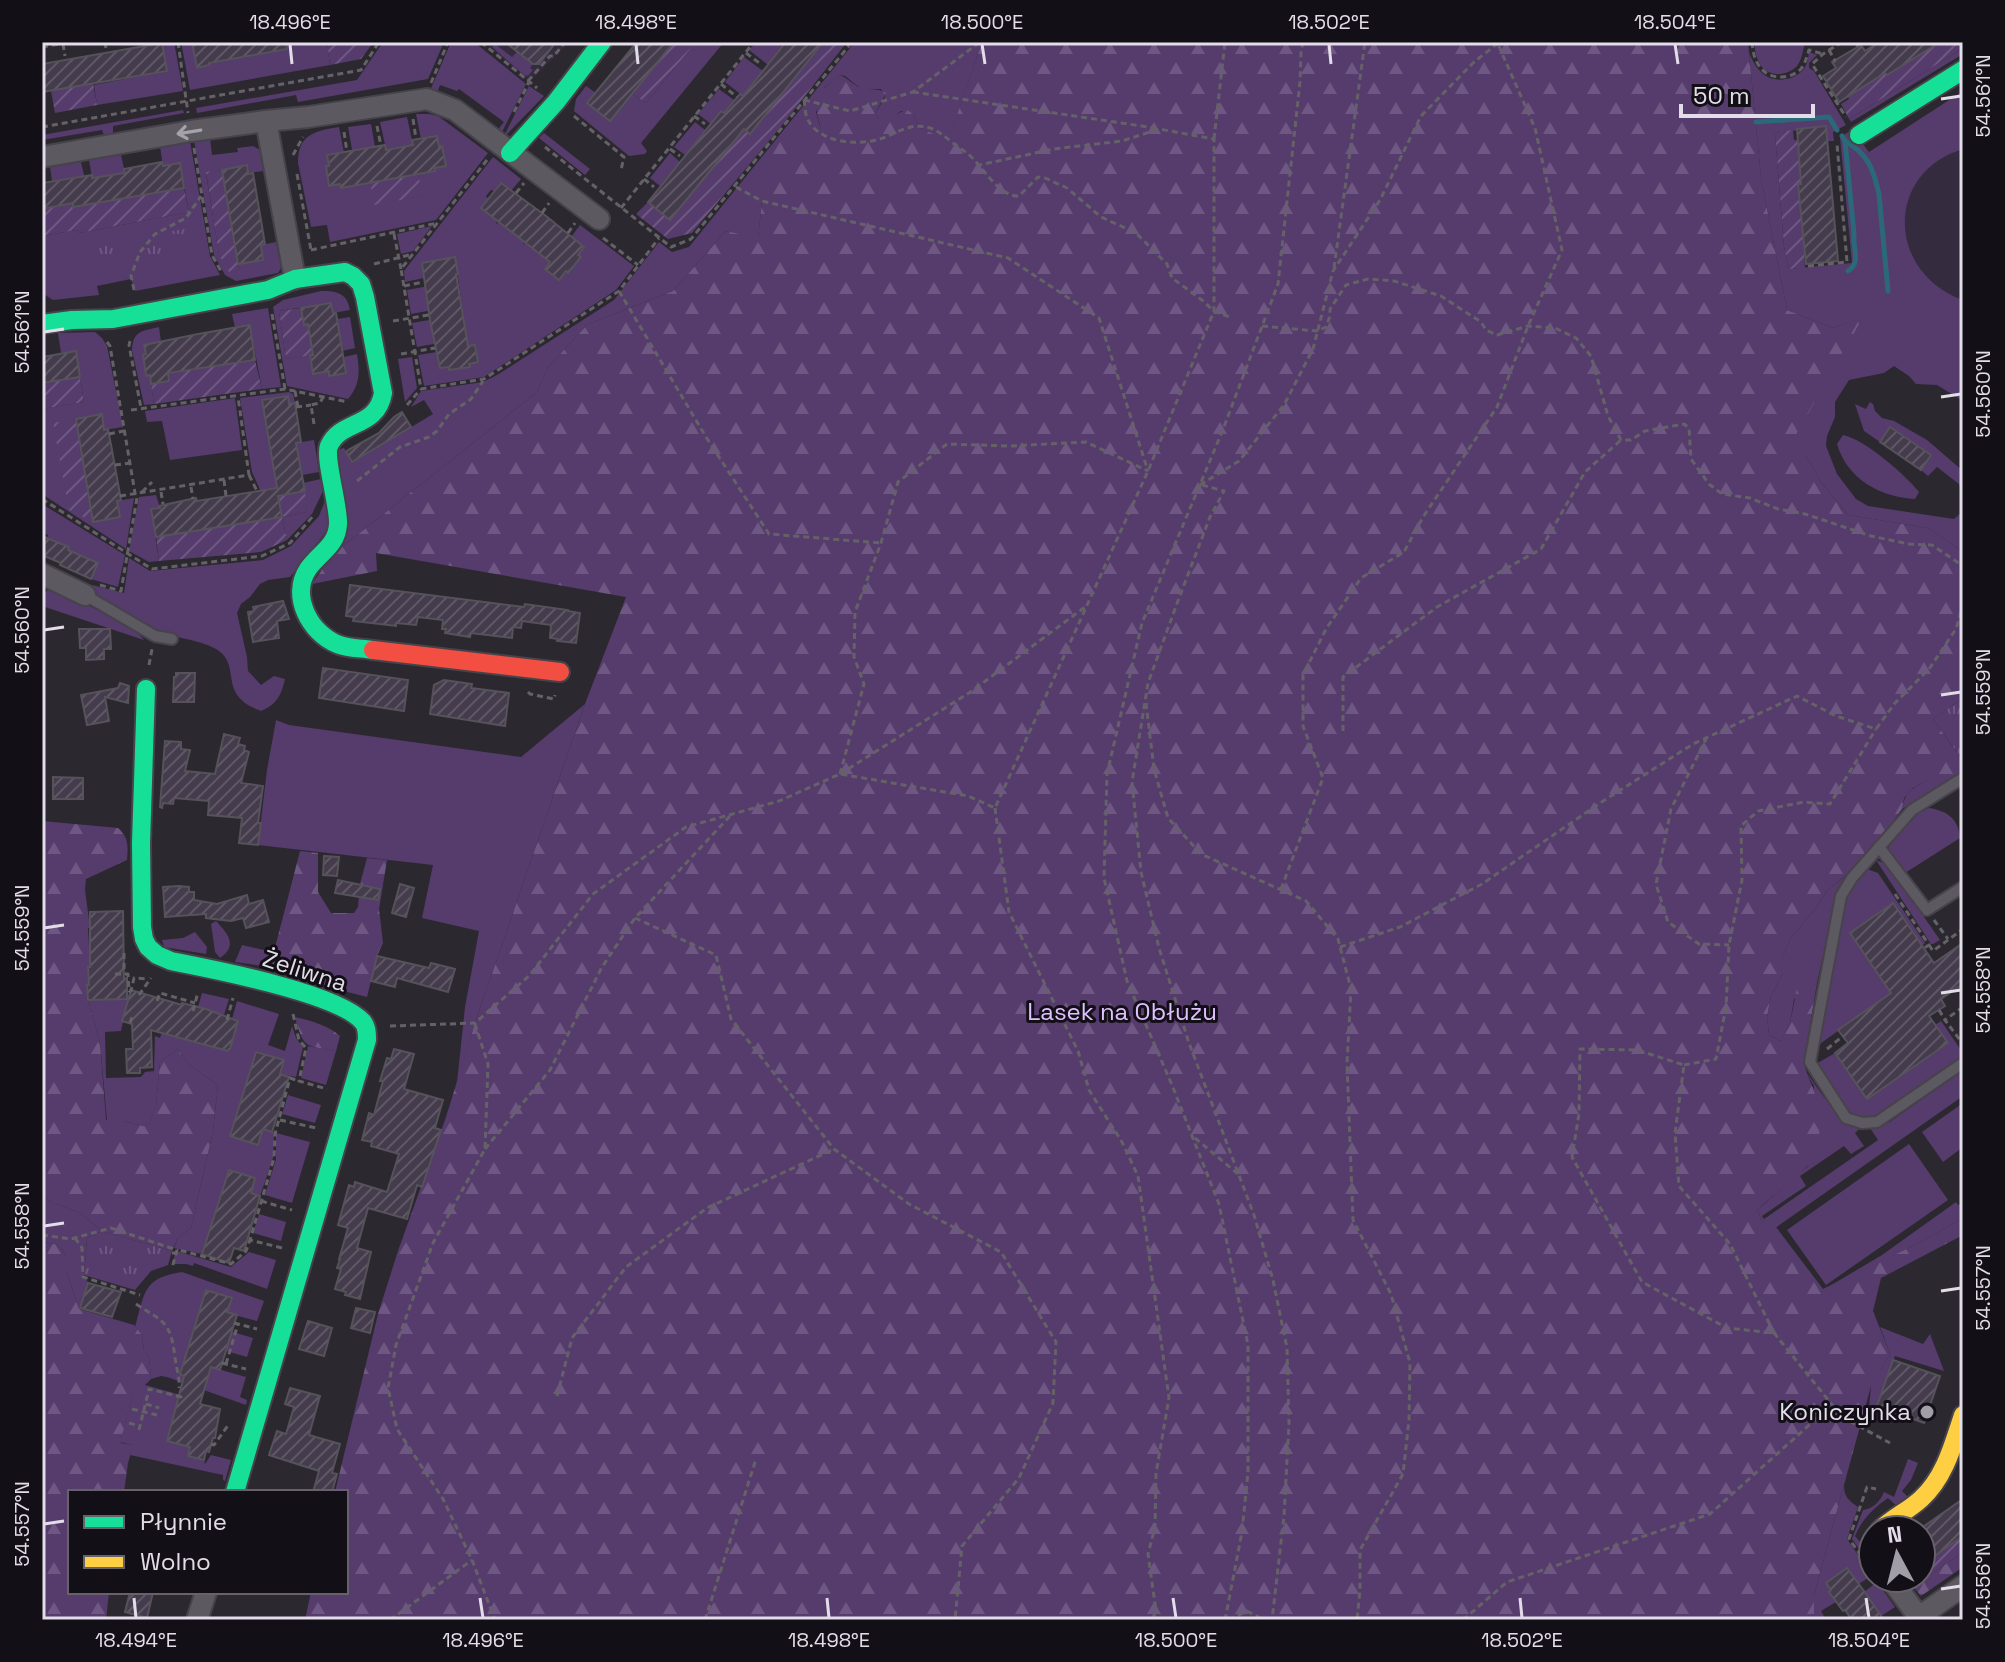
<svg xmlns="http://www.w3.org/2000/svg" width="2005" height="1662" viewBox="0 0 2005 1662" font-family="'Space Grotesk',sans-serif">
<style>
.built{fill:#352b3e}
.grass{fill:#563b6d}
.forest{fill:url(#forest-firs)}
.park{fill:url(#park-tufts)}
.garden{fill:url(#garden-furrows)}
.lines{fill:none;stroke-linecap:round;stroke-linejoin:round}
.stream{stroke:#2b6979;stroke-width:5}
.building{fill:url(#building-hatch);stroke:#55525a;stroke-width:2}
.lane-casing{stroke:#46434a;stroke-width:14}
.street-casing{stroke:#46434a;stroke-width:24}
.fast-casing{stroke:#46434a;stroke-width:22}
.slow-casing{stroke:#46434a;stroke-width:22}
.jam-casing{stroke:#46434a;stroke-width:22}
.path{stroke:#646267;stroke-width:3;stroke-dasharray:6 4;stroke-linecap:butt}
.lane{stroke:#5c5a60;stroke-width:10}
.street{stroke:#5c5a60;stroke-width:20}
.fast{stroke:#16e098;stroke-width:18}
.slow{stroke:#ffcf43;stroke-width:18}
.jam{stroke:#f24e42;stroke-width:18}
.oneway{stroke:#a6a2ab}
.ticks{fill:none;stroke:#e2dde8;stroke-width:3}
.poi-dot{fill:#a29ea8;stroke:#130f16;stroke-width:3}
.labels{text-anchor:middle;stroke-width:6;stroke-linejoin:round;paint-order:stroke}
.street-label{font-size:24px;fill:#e2dde8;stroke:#130f16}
.park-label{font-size:24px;fill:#dfc1ff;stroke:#130f16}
.poi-label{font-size:24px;fill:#e2dde8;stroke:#130f16;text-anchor:end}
.neatline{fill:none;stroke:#e2dde8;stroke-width:3}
.ticks-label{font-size:20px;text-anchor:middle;fill:#e2dde8}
</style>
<defs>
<pattern id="forest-firs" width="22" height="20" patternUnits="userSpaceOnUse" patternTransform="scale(2)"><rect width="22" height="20" fill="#563b6d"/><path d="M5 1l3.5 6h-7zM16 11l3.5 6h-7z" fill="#6e5782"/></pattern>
<pattern id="park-tufts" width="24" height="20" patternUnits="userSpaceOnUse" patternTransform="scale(2)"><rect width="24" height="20" fill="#563b6d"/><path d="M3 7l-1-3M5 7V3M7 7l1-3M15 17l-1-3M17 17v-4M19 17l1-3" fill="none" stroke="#6e5782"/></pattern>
<pattern id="garden-furrows" width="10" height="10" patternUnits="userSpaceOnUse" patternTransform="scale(2)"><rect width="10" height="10" fill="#563b6d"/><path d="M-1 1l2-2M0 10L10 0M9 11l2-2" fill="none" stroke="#6e5782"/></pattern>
<pattern id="building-hatch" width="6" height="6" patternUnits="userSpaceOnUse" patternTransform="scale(2)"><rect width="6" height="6" fill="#443b4c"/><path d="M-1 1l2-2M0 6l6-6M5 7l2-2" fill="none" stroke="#5f5766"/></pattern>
</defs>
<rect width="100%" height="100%" fill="#2c2830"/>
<g class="built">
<path d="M 485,42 L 570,42 L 529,82 Z"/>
<path d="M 1963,103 L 1963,321 L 1896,296 L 1882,150 Z"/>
</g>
<g class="grass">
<path d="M 149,42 L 174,42 L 183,91 L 97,105 L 94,85 L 167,71 L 162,43 L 149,45 Z"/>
<path d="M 181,42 L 192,42 L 197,67 L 209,65 L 209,63 L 267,53 L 267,49 L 306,42 L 327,42 L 330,65 L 190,90 Z"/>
<path d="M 383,42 L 444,42 L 428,79 L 298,102 L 296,95 L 197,113 L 196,108 L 357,80 Z"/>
<path d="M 451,42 L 474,42 L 526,84 L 501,134 L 496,132 L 504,122 L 459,89 L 457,91 L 440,85 L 437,93 L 430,91 Z"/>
<path d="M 696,42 L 724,42 L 641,143 L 647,151 L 645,154 L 629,156 L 574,111 L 576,99 L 586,86 L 596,93 L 588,104 L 610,121 L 632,94 L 646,103 Z"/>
<path d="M 756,42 L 786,42 L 768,65 L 749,50 Z"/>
<path d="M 852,42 L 982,42 L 948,142 L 919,127 L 913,114 L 901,111 L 890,119 L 879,119 L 875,114 L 885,97 L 881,89 L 861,89 L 845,76 L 840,75 L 825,87 L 816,112 L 822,134 L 762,201 L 758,239 L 726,231 L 673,291 L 588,324 L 549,366 L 537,392 L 332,555 L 334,451 L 344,448 L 353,462 L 433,414 L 424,400 L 411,407 L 421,391 L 483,382 L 497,375 L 614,300 L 659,242 L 672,252 L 689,247 L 850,48 Z"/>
<path d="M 1754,42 L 1805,42 C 1803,50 1802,60 1797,66 C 1788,76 1770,77 1762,67 C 1756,60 1755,50 1754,42 Z"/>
<path d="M 495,44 L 512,57 L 517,52 L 533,64 L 530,68 L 533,70 L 528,76 L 524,75 L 492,47 Z"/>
<path d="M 1963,48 L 1963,54 L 1851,122 L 1849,119 Z"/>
<path d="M 1809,52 L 1817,55 L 1809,63 L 1809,68 L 1814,71 L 1846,125 L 1833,132 L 1834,141 L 1827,141 L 1825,127 L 1775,133 L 1784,247 L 1789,269 L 1852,263 L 1840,137 L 1852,130 L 1869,152 L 1963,91 L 1963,149 C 1884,173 1887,273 1963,300 L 1963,401 L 1937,385 L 1916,384 L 1909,376 L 1894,366 L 1884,373 L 1849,380 L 1835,402 L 1835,417 L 1827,436 L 1826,446 L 1837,474 L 1856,499 L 1868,506 L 1954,519 L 1963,511 L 1963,552 L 1928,528 L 1848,515 L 1821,482 L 1808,459 L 1793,438 L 1862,318 L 1833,328 L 1787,310 L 1761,178 L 1749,53 C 1752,59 1755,66 1760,71 C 1770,83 1791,82 1802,71 C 1807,66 1808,59 1809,52 Z"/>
<path d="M 744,57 L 763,71 L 743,96 L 725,82 Z"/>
<path d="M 529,86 L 544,96 L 507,134 L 505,134 Z"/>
<path d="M 719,89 L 738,103 L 711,124 L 698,114 Z"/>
<path d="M 183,110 L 184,113 L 113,126 L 113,133 L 104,135 L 102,130 L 42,140 L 42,135 Z"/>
<path d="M 416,114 L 429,114 L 438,116 L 488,153 L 436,220 L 330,242 L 327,225 L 311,227 L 298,163 C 298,134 315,131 339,127 L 344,153 L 327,155 L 329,166 L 326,167 L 329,186 L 340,184 L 341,187 L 370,181 L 375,204 L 421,196 L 418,174 L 435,170 L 434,168 L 445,166 L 442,147 L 421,139 Z"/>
<path d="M 407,117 L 413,145 L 386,149 L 380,122 Z"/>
<path d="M 695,122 L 705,130 L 685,155 L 674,147 Z"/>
<path d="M 371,124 L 376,152 L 353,155 L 348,127 Z"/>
<path d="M 544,133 L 590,169 L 585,175 L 539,138 Z"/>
<path d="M 210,138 L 212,155 L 238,152 L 237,148 L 253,146 L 260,150 L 263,171 L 248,173 L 247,165 L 206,173 L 219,254 L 239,271 L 238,264 L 263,260 L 261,245 L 276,242 L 281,268 L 278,273 L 236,281 L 225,275 L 214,255 L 194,140 Z"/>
<path d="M 190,141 L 210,256 L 220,275 L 135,291 L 131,279 L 97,286 L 99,295 L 53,300 L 42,293 L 42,236 L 77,230 L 79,233 L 189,212 L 180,164 L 163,166 L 160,146 Z"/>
<path d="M 670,153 L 680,162 L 660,186 L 650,178 Z"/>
<path d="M 121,155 L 125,173 L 92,178 L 89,160 Z"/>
<path d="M 493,157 L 521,179 L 511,191 L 500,183 L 494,191 L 491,190 L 486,196 L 488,199 L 481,208 L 497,221 L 496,224 L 499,222 L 524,242 L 523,245 L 525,243 L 550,262 L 568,273 L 581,257 L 578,255 L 584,247 L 571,237 L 580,225 L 634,266 L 616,290 L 484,377 L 424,386 L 418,355 L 437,352 L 440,368 L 449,367 L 450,370 L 469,367 L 469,364 L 478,362 L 476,345 L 468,346 L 455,258 L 422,263 L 424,278 L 405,282 L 404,271 Z"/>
<path d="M 81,162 L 85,179 L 69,182 L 67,179 L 52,181 L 50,167 Z"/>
<path d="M 432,226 L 413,251 L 401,254 L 397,234 Z"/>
<path d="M 429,286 L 433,310 L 411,314 L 407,290 Z"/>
<path d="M 321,291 C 337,291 347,293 350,310 L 333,313 L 330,303 L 279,311 L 286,359 L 310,355 L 313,373 L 329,371 L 330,376 L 346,373 L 344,357 L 357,354 C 360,372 360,385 348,399 L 287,386 L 273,307 L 283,300 Z"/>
<path d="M 268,308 L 281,387 L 262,389 L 250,326 L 235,328 L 232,314 Z"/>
<path d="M 350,317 L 355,348 L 342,351 L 337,319 Z"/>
<path d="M 435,319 L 439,343 L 417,347 L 412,323 Z"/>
<path d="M 159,327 L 161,342 L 145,345 L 146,354 L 143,355 L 146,375 L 150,375 L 154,404 L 144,405 L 132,350 C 133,330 143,331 159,327 Z"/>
<path d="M 95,332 L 102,338 L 107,346 L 123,427 L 104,430 L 101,414 L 53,424 L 93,522 L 119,517 L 117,501 L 134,498 L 126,549 L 42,494 L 42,409 L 84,402 L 76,351 L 61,353 L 58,333 Z"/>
<path d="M 412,357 L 417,388 L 405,402 L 398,359 Z"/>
<path d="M 289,392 L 293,394 L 295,403 L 289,404 L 287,396 L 263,400 L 278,491 L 262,494 L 252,472 L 240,398 Z"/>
<path d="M 235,398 L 242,450 L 170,460 L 162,421 L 147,422 L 145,411 Z"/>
<path d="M 1870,402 L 1873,404 L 1875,411 L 1882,418 L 1894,421 L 1927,440 L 1963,471 L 1963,490 L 1961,490 L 1959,484 L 1937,467 L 1928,476 L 1921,470 L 1931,455 L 1889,428 L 1880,442 L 1864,431 L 1855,404 L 1866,409 Z"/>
<path d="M 1843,435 C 1866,440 1904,474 1919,492 L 1915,499 C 1880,497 1847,479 1837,444 Z"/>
<path d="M 314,440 L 319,472 L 302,475 L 296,443 Z"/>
<path d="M 321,479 L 323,491 L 312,514 L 287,540 L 282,517 L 307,512 L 303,483 Z"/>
<path d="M 328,493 L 329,528 L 290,577 L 268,580 L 260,584 L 250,597 L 241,604 L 237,613 L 247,657 L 248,671 L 261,685 L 274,676 L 285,679 C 281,696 277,704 261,711 C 215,694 244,666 216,649 C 196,638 170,638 150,628 C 129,618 110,604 90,592 L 92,585 L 124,593 L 129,558 L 150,571 L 263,560 L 291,546 L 319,516 Z"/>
<path d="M 156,495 L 160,508 L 151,510 L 159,561 L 149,562 L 129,551 L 139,497 Z"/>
<path d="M 42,504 L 125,555 L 118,587 L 91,579 L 97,563 L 68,550 L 69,547 L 47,538 L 48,535 L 42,532 Z"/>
<path d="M 50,588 C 70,597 135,625 144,640 L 42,606 L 42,595 Z"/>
<path d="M 585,704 L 475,1023 L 457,1083 L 465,1007 L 479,931 L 422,918 L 433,865 L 258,845 L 267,770 L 276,720 L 289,725 L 521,757 Z"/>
<path d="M 1927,780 L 1946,781 L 1902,809 C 1905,791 1912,789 1927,780 Z"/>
<path d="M 1929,808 C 1947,811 1958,818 1960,838 L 1905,873 L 1888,852 C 1888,836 1914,812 1929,808 Z"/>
<path d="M 1876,860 L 1888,865 L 1940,940 L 1933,944 L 1931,944 Z"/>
<path d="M 1856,867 L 1836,895 L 1817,983 L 1817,975 L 1794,999 L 1790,1023 L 1781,1041 L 1769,1035 L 1767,1017 L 1771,996 L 1783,973 L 1783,956 L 1790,939 L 1813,912 L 1827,891 Z"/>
<path d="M 1867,869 L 1878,873 L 1925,943 L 1922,946 L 1893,903 L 1850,933 L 1882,980 L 1905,983 L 1817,1046 L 1845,899 L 1850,889 Z"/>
<path d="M 216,921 C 227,933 239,945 220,958 L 215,952 L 211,924 Z"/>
<path d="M 195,932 L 207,947 L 206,954 L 164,947 L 162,940 L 183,938 Z"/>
<path d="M 242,945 L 273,952 L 270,967 L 235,962 Z"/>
<path d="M 202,993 L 229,999 L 224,1015 L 198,1007 Z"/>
<path d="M 128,999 L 121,1031 L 105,1032 L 106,1078 L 141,1077 L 145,1072 L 154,1071 L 155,1036 L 160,1038 L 163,1028 L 169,1035 L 193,1042 L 195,1039 L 203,1044 L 228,1051 L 230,1049 L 238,1022 L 232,1019 L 237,1001 L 279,1014 L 268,1045 L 285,1051 L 292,1026 L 296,1038 L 303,1047 L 296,1077 L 280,1074 L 283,1060 L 256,1052 L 230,1136 L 257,1145 L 263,1129 L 274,1132 L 273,1158 L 260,1196 L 251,1193 L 255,1178 L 229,1171 L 202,1254 L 174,1248 L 178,1238 L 191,1228 L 213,1131 L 218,1085 L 189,1065 L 178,1049 L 160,1062 L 156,1106 L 149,1124 L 143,1126 L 123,1121 L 107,1121 L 100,1042 L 88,1000 Z"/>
<path d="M 1941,1021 L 1963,1053 L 1963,1059 L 1887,1113 C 1874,1118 1865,1121 1852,1115 L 1816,1064 L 1835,1053 L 1868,1099 L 1948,1044 L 1935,1025 Z"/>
<path d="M 308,1046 L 336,1051 L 326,1085 L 301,1078 Z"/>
<path d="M 1963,1070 L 1963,1096 L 1771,1231 L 1761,1219 L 1757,1210 L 1808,1166 L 1814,1086 L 1806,1072 C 1820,1090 1838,1123 1860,1128 L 1855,1133 L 1864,1146 L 1851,1154 L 1844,1146 L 1800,1176 L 1806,1186 L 1762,1216 L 1764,1219 L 1878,1140 L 1870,1128 L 1890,1122 Z"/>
<path d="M 288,1095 L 321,1105 L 315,1123 L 282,1114 Z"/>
<path d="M 1963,1103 L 1963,1147 L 1943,1162 L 1922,1132 Z"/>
<path d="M 276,1133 L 310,1142 L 292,1203 L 265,1195 L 276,1159 Z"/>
<path d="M 1909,1144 L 1948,1200 L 1826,1285 L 1787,1230 Z"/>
<path d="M 42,1192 L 49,1201 L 80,1213 L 102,1231 L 87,1238 L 84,1275 L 88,1283 L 79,1309 L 67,1272 L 67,1258 L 62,1249 L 55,1244 L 42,1242 Z"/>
<path d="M 1956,1202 L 1958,1205 L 1963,1202 L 1963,1218 L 1917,1244 L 1823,1290 L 1882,1255 Z"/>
<path d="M 259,1214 L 286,1222 L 281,1241 L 253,1233 Z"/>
<path d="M 176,1251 L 231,1267 L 249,1252 L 276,1260 L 267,1289 L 194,1263 L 193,1266 L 186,1264 L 172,1264 Z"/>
<path d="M 182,1272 L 264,1301 L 257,1321 L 227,1313 L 231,1298 L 206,1290 L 180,1374 L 206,1382 L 211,1367 L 246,1377 L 240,1397 L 247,1400 L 246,1405 L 167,1377 L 161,1376 L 151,1379 L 149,1357 L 144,1351 L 142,1335 L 135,1327 C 145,1293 142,1278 182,1272 Z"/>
<path d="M 1880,1327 L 1923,1344 L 1930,1334 L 1944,1371 L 1895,1356 L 1875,1411 L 1869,1409 L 1871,1385 L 1890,1354 Z"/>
<path d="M 223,1329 L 253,1338 L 247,1357 L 226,1351 L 225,1354 Z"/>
<path d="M 145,1385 L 188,1397 L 178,1398 L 167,1441 L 190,1447 L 188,1456 L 204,1460 L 205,1464 L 211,1455 L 231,1460 L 225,1481 L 223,1480 L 223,1475 L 130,1455 L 132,1445 L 120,1442 L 135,1387 Z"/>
<path d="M 1908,1459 L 1918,1463 L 1911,1480 L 1902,1491 L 1909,1498 L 1898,1507 L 1888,1498 C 1874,1508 1862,1519 1855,1536 L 1866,1549 L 1861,1551 L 1852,1539 L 1863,1510 C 1872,1509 1880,1502 1884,1492 L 1894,1497 Z"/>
<path d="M 1844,1485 C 1844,1497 1849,1501 1858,1507 L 1847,1539 L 1872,1575 L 1859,1584 L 1847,1568 L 1827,1582 L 1831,1590 L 1829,1592 L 1836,1602 L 1821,1611 L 1826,1620 L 1814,1620 L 1814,1595 Z"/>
<path d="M 1877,1582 L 1895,1607 L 1881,1616 L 1864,1592 Z"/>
</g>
<g class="forest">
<path d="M 982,42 L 1748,42 L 1761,178 L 1787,310 L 1833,328 L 1863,317 L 1794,438 L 1808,459 L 1821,482 L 1848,515 L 1928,528 L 1963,552 L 1963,698 L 1933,719 L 1961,758 L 1963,758 L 1963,771 L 1950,780 L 1940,782 L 1927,780 L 1913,788 L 1904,798 L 1902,809 L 1865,859 L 1827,891 L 1813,912 L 1790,939 L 1783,956 L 1783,973 L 1771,996 L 1767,1017 L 1769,1035 L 1781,1041 L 1790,1023 L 1798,983 L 1808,975 L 1817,975 L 1817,983 L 1804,1061 C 1806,1076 1815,1088 1817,1103 C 1820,1117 1821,1139 1816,1153 C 1809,1171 1772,1195 1757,1210 L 1761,1219 L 1771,1230 L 1776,1227 L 1823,1289 L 1917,1244 L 1963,1218 L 1963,1235 L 1881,1278 L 1873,1311 L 1890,1354 L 1871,1386 L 1814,1595 L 1814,1620 L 305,1620 L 311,1592 L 346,1592 L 346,1492 L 335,1492 L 378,1314 L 398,1251 L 446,1117 L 475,1023 L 585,704 L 626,597 L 376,553 L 377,571 L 312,584 L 332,555 L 537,392 L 549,366 L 588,324 L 673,291 L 726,231 L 758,238 L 762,201 L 773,144 L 821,133 C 821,126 818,120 817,113 C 814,94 827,85 840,75 C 847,78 852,83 858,87 C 867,91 877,87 886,93 L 875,114 L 879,119 C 893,119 895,113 907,110 L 913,114 L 919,127 L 948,141 Z"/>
<path d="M 42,821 L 118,828 C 129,838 128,846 127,860 L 86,879 L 85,890 L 90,928 L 88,928 L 90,967 L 88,968 L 89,985 L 87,986 L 88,1000 L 100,1042 L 106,1120 L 123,1121 L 143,1126 L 149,1124 L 156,1105 L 160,1062 L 178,1049 L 189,1065 L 218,1085 L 213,1131 L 191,1228 L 178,1238 L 172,1251 L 102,1231 L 80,1213 L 49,1201 L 42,1192 Z"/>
<path d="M 300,851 L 318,853 L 318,892 L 331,913 L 354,913 L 358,907 L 360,884 L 367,858 L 387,860 L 379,909 L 383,943 L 377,956 L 367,997 L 336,989 L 270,967 Z"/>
<path d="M 295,1017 C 311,1021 328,1025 340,1036 L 336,1051 C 305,1045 304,1050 295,1017 Z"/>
<path d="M 42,1242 L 55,1244 L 62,1249 L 67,1258 L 67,1272 L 79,1309 L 134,1325 L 142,1335 L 144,1351 L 149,1357 L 151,1379 L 145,1385 L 145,1390 L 135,1388 L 121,1439 L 121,1443 L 133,1445 L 128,1463 L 124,1492 L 70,1492 L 70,1592 L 109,1592 L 106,1620 L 42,1620 Z"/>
<path d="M 1963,1552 L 1963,1567 L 1921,1596 L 1906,1578 L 1921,1578 L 1921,1563 L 1930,1575 Z"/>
</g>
<g class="park">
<path d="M 190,228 L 193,254 L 94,272 L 89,246 Z"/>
<path d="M 1963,698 L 1963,758 L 1962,759 L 1933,719 Z"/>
<path d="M 102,1231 L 172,1251 L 168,1265 L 151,1271 L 135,1290 L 84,1275 L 87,1238 Z"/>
</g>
<g class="garden">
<path d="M 327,42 L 370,42 L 372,44 L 361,59 L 330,65 Z"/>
<path d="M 674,42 L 696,42 L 646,103 L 632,94 Z"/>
<path d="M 823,42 L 847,42 L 783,124 L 692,233 L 668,239 L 636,214 L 648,202 L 670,219 L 744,129 L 750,134 Z"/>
<path d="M 1935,42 L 1961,42 L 1963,48 L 1849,119 L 1841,104 L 1849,99 L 1848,96 L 1885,73 L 1887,75 L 1912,56 L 1914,59 L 1930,48 Z"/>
<path d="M 93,83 L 97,105 L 55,113 L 51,91 Z"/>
<path d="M 1793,130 L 1794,140 L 1798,140 L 1801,184 L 1798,184 C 1800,208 1802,231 1808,254 L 1804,254 L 1805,268 L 1789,269 L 1784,247 L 1775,133 Z"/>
<path d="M 222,170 L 238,264 L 239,271 L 229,272 L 219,255 L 206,172 Z"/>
<path d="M 418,173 L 422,196 L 374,205 L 370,181 Z"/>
<path d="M 184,188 L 189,212 L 79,233 L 77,230 L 42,236 L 42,209 L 73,203 L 74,207 Z"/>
<path d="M 301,308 L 304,325 L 308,324 L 313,355 L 286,359 L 279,311 Z"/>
<path d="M 255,360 L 262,389 L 154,404 L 151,384 L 168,373 Z"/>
<path d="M 80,377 L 84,402 L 42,409 L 42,383 Z"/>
<path d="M 76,419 L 93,522 L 69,510 L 53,423 Z"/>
<path d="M 305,491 L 307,512 L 282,517 L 287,540 L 261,552 L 159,561 L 156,537 L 282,517 L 278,496 Z"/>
<path d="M 1963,1535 L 1963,1552 L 1930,1575 L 1921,1561 Z"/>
</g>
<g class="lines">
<g class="stream">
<path d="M 1756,122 L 1829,117 L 1837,130"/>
<path d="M 1842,136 L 1845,141 L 1854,234 C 1852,248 1862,262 1848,271"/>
<path d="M 1845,141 C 1868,154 1873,168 1879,194 L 1888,291"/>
</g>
</g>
<g class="building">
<path d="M 192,42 L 286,42 L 287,49 L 209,63 L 209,65 L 197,68 Z"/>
<path d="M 505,42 L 556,42 L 539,64 L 533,64 Z"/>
<path d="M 637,42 L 674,42 L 610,121 L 587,103 Z"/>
<path d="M 786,42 L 823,42 L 750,134 L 744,129 L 670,220 L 648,202 L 721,111 L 724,113 L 740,94 L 743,96 Z"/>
<path d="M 1879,42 L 1940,42 L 1887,75 L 1885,73 L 1839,102 L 1823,76 L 1836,68 L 1832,62 L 1861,45 L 1865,51 Z"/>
<path d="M 162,43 L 167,71 L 42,92 L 42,64 Z"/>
<path d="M 1826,126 L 1838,261 L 1806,264 L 1798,184 L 1801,184 L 1797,129 Z"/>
<path d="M 437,136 L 439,147 L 442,146 L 446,166 L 434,168 L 435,171 L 341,188 L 340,184 L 329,186 L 326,166 L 329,166 L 327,155 L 385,145 L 386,150 L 413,145 L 412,140 Z"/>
<path d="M 162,162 L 163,166 L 180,163 L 184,188 L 73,207 L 73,203 L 42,209 L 42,183 L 92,175 L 92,178 L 125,173 L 124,169 Z"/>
<path d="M 247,165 L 248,174 L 253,173 L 265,244 L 261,245 L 263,260 L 238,264 L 222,170 Z"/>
<path d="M 501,183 L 546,216 L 584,247 L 578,255 L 581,257 L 568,273 L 566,271 L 559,280 L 545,269 L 550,262 L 481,208 Z"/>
<path d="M 455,257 L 458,274 L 456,274 L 468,346 L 475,345 L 478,362 L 469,364 L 470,367 L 449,370 L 449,367 L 440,368 L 430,320 L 422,263 Z"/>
<path d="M 331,303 L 333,313 L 336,313 L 346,373 L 329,376 L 329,371 L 313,374 L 310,355 L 313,355 L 308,324 L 304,325 L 301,308 Z"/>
<path d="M 250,325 L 255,360 L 168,373 L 169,381 L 151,384 L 150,375 L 146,376 L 143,355 L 146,354 L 144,345 L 198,334 Z"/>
<path d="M 76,351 L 80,377 L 42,383 L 42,357 Z"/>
<path d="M 288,396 L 289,404 L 295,403 L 301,442 L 296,443 L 305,491 L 278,496 L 282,517 L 156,537 L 151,509 L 160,508 L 159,506 L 196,498 L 197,501 L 277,488 L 262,400 Z"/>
<path d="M 402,412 L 411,427 L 352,462 L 346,452 L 348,450 L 379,433 L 394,417 Z"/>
<path d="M 102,414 L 104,430 L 108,429 L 112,450 L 121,500 L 117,501 L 120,517 L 93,522 L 76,419 Z"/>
<path d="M 1890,427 L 1931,455 L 1921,470 L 1880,442 Z"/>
<path d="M 42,536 L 69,547 L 68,550 L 98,563 L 91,579 L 60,565 L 61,563 L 42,555 Z"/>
<path d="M 350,585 L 524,607 L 525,604 L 568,610 L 568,611 L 580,613 L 576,643 L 557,641 L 558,639 L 550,638 L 551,625 L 522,621 L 521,628 L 513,627 L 512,638 L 471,633 L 470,637 L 445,633 L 446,629 L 442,629 L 443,620 L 418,617 L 416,625 L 396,623 L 396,626 L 353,621 L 354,617 L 346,616 Z"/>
<path d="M 283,601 L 289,619 L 277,621 L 279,638 L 253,642 L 248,612 L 254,611 L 253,607 Z"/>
<path d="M 79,629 L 110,629 L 111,649 L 104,649 L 104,659 L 86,660 L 86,648 L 80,648 Z"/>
<path d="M 323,668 L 408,680 L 404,711 L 319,698 Z"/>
<path d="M 176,673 L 195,673 L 194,702 L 173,702 L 174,677 L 176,677 Z"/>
<path d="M 444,680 L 472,684 L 471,688 L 509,693 L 505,726 L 430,714 L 434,685 Z"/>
<path d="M 120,683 L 129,686 L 128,703 L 105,697 L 109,721 L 87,725 L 81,695 L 118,688 Z"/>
<path d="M 224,734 L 240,738 L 238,744 L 245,746 L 244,750 L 249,752 L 241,783 L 263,786 L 258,823 L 261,823 L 258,845 L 239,843 L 242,818 L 208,815 L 209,801 L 174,798 L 173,804 L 163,803 L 162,808 L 160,807 L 165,741 L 181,742 L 181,749 L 190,750 L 185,771 L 215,774 Z"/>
<path d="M 53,777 L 83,778 L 83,799 L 53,799 Z"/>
<path d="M 324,856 L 339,857 L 337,876 L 323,875 Z"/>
<path d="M 338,880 L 380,889 L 378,900 L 335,893 Z"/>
<path d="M 400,884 L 414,888 L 406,917 L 392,913 Z"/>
<path d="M 179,886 L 189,887 L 189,892 L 194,892 L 194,900 L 217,904 L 247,895 L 249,904 L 263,900 L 269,922 L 246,928 L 243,918 L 231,921 L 206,918 L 206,914 L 165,917 L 163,887 Z"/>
<path d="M 1893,903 L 1934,963 L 1963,943 L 1963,984 L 1941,999 L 1945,1006 L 1929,1016 L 1948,1043 L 1867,1099 L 1835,1053 L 1848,1043 L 1838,1030 L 1891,993 L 1850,933 Z"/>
<path d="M 123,911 L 124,979 L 127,978 L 127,999 L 88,1000 L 87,985 L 89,985 L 88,967 L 90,967 L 90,912 Z"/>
<path d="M 377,956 L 429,968 L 431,963 L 455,969 L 448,992 L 397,978 L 395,987 L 371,981 Z"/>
<path d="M 131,990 L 182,1005 L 182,1003 L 206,1009 L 238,1021 L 230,1049 L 229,1049 L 228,1051 L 151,1030 L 152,1067 L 140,1068 L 140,1073 L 127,1073 L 126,1049 L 133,1049 L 132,1024 L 122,1021 Z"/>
<path d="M 394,1049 L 414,1054 L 404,1089 L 443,1100 L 435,1128 L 441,1130 L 422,1187 L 417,1185 L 407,1219 L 368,1208 L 357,1248 L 371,1252 L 360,1299 L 345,1295 L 346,1292 L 335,1289 L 341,1269 L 337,1268 L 340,1259 L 339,1259 L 348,1228 L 338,1225 L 349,1185 L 354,1187 L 355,1182 L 387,1192 L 399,1154 L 371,1146 L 372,1142 L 362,1140 L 369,1113 L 374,1115 L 383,1081 L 380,1081 L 387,1058 L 391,1059 Z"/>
<path d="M 256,1052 L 284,1060 L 280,1074 L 289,1077 L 272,1132 L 263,1129 L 258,1145 L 230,1136 Z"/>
<path d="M 229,1170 L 255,1178 L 251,1193 L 260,1196 L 244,1251 L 234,1248 L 229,1263 L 202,1254 Z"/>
<path d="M 88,1283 L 121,1292 L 112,1317 L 80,1308 Z"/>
<path d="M 206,1290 L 232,1298 L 227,1312 L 237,1315 L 220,1370 L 211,1367 L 200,1404 L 220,1409 L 215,1438 L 213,1438 L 209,1452 L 206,1451 L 204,1460 L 188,1456 L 190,1447 L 167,1441 L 184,1376 L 180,1374 Z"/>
<path d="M 356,1308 L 375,1312 L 370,1333 L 351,1328 Z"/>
<path d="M 308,1321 L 332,1328 L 324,1356 L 299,1349 Z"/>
<path d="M 1893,1360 L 1940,1376 L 1924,1423 L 1877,1406 Z"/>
<path d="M 290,1388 L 320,1396 L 309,1435 L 340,1444 L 332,1473 L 337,1474 L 332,1492 L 313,1492 L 319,1471 L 269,1455 L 277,1431 L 286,1434 L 294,1407 L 285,1404 Z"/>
<path d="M 1963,1499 L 1963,1536 L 1929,1560 L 1926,1557 L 1921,1561 L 1920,1529 Z"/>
<path d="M 1847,1568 L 1864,1591 L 1884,1620 L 1852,1620 L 1845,1610 L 1843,1611 L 1829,1592 L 1831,1590 L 1826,1583 Z"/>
<path d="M 130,1592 L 153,1592 L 147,1618 L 125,1612 Z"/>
</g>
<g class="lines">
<g class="lane-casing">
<g id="lane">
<path d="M 85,595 L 155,636 L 172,639"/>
<path d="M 1963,778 L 1912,810 L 1852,878 L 1841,896 L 1810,1062 L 1846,1118 L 1862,1123 L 1877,1122 L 1963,1063"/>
<path d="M 1879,847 L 1927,910 L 1963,887"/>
</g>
</g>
<g class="street-casing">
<g id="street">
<path d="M 266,121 L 295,279"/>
<path d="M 42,157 L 191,131 L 266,121 L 308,117 L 427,99 L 455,110 L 599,219"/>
<path d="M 42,574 L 85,595"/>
<path d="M 1890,1578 L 1921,1620"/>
<path d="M 1919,1617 L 1963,1586"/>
<path d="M 197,1620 L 206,1592"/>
</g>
</g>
<g class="fast-casing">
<g id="fast">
<path d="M 1859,135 L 1963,70"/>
<path d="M 510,153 L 556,102 L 602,42"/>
<path d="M 42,324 L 72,320 L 113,319 L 268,290 L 295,279 L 345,272 L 353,276 L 361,284 L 365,297 L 383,393 C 377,429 341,419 329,446 C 324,458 339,506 338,524 C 337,546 319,553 308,569 C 290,596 310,633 337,644 C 348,649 362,648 373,650"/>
<path d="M 146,689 L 141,843 L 142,927 L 144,939 L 148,947 L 157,955 L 171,961 C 212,969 338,993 363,1022 C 367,1027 367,1034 367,1040 L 235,1492"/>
</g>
</g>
<g class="slow-casing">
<path id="slow" d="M 1880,1530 C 1892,1518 1908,1511 1921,1499 C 1945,1477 1953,1445 1963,1415"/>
</g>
<g class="jam-casing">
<path id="jam" d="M 373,650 L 560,672"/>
</g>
<g class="path">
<path d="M 105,42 L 106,49"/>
<path d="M 178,42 L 188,113"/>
<path d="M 481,42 L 537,88"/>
<path d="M 1752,42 C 1753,51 1754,60 1760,67 C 1769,80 1790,80 1801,69 C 1805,63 1807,57 1809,50 L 1823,54"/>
<path d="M 1842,42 L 1823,54 L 1812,64 L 1846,117"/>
<path d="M 1855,42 L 1858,46"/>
<path d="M 63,44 L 65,56"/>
<path d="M 42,47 L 72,42"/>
<path d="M 1829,50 L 1835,61"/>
<path d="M 746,53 L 762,65"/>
<path d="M 528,81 L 550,56 L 554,56 L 565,42"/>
<path d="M 431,83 L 448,42"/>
<path d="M 721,84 L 737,97"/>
<path d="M 913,92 L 1155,128"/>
<path d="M 804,100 C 805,105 805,113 807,118 C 818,143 857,146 880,139 C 896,134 909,123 927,127 C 938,130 944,136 953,143 C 957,147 963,150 968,154 C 983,166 998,197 1019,196 L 1038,177 L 1045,178 L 1067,188 L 1101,217 L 1136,233 L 1167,264 L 1172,278 L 1202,300 L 1214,311 L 1232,318"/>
<path d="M 804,100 L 850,111 L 913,92 L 980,42"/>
<path d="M 514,112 L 529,82"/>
<path d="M 574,116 L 624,157 L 621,170"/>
<path d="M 694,116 L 705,124"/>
<path d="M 413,119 L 416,139"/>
<path d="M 377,126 L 381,146"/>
<path d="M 42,127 L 361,70 L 379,42"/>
<path d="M 344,132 L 347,152"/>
<path d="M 1214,139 L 1225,42"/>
<path d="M 545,147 L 671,247 L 691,239 L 848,47 L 850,42"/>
<path d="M 194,148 L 212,255 L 222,273"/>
<path d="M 670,149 L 680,156"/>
<path d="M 293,155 L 303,137"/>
<path d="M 487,160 L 401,269 L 421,389 L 484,379 L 619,291 L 659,238"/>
<path d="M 297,174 L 311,250"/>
<path d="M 644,179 L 654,187"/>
<path d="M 736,187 L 762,201 L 1008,258 L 1099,318 L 1148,471"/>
<path d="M 516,193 L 524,183"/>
<path d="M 621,208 L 754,42"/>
<path d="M 542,213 L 549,203"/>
<path d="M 568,233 L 575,223"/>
<path d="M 394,234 L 401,269"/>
<path d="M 603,238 L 638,265"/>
<path d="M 311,250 L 437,223"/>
<path d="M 374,264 L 413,254"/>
<path d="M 1808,266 L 1847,262 L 1837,144"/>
<path d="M 1334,268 L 1365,42"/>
<path d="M 404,286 L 423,282"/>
<path d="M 134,290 L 131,276 L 140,252 L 155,234 L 186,218 L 201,196"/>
<path d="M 619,291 L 706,437 L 769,534 L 881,543"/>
<path d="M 272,314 L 285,389"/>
<path d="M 393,321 L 429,315"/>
<path d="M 1262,326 L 1317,331 L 1326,327 L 1330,316 L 1330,309 L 1346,285 L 1368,279 L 1394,281 L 1441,296 L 1481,322 L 1486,330 L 1497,335 L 1528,326 L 1555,328 L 1576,338 L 1591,356 L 1608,416 L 1621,440 L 1631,440 L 1645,431 L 1684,424 L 1689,428 L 1691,459 L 1709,484 L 1722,494 L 1750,498 L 1778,509 L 1805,514 L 1871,536 L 1909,544 L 1932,545 L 1963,566"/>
<path d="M 130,341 L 129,345 L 141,408"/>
<path d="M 107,342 L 110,346 L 136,499"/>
<path d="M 401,354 L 435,348"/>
<path d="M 295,391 L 298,407"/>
<path d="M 407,405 L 420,390"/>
<path d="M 296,407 L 311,405"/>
<path d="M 131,410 L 285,389 L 348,402"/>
<path d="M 314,424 L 311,405 L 320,403 L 323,397"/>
<path d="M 109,434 L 124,431"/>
<path d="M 115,465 L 130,463"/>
<path d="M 249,475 L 257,491"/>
<path d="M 224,480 L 226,496"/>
<path d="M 357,481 L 400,447 L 429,437 L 437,431 L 449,414 L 471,399 L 483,381"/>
<path d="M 1200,485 L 1239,461 L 1284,405 L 1313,349 L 1333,271 L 1380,200 L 1421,116 L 1474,62 L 1497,44"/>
<path d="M 1202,485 L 1224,491 L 1210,517 L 1179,598 L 1148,683 L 1132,782 L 1141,872 L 1159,948 L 1189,1043 L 1254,1215 L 1273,1280 L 1287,1348 L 1289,1423 L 1284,1516 L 1272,1620"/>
<path d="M 191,487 L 193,499"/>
<path d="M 142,492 L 152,482"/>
<path d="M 161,492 L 163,504"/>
<path d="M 120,496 L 249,475 L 238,397"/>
<path d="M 42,499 L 152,569 L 262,556 L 290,543 L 313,516"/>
<path d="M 100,585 L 121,591 L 137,498"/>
<path d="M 149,665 L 152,649"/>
<path d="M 528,692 L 530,694 L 554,699 L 555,695"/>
<path d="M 1146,703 L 1154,769 L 1168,818 L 1201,854 L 1306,901 L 1338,939 L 1351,989 L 1347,1063 L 1353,1220 L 1391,1294 L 1410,1363 L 1409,1420 L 1403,1474 L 1360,1550 L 1360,1590 L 1357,1620"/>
<path d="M 1343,731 L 1343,677 L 1437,607 L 1541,549 L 1585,472 L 1621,440"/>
<path d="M 1707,737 L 1671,809 L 1656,884 L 1668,922 L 1699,944 L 1729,945"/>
<path d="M 840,774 L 864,684 L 854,657 L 855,612 L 881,543 L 898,482 L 947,444 L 1010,446 L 1086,442 L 1148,471"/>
<path d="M 840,774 L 972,691 L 1085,607"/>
<path d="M 995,808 L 1009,912 L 1078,1051 L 1089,1090 L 1122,1142 L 1138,1176 L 1169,1398 L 1156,1473 L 1155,1527 L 1148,1554 L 1156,1611 L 1152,1620"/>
<path d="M 1281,889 L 1323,778 L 1303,726 L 1303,675 L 1326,629 L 1361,578 L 1404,552 L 1423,517 L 1497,407 L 1528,326 L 1562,250 L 1535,128 L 1497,42"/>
<path d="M 1895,894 L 1929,945 L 1924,948"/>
<path d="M 635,918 L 716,955 L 731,1019 L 834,1149 L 909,1204 L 1001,1252 L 1056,1342 L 1053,1403 L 1019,1478 L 962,1546 L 955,1620"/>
<path d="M 1934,920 L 1948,939"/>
<path d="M 1929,945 L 1933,951 L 1963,929"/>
<path d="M 1340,947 L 1400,927 L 1482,884 L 1600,803 L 1693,744 L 1797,696 L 1836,716 L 1876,729 L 1895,703 L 1929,669 L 1956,629 L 1963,605"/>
<path d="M 124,953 L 124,973"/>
<path d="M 115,974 L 128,974 L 129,991 L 131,991 L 134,978 L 148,979"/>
<path d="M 139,995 L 151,978"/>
<path d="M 157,1001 L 160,993 L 195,1003"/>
<path d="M 1963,1007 L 1945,1020 L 1963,1044"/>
<path d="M 1939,1010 L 1945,1020"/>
<path d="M 193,1011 L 198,992"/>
<path d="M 293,1014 L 299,1040 L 306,1048 L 299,1081 L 327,1089"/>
<path d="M 227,1020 L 233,998"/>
<path d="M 130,1023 L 133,1014"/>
<path d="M 475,1024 L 488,1064 L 485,1149 L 433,1243 L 396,1345 L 388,1388 L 397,1429 L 443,1499 L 472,1560 L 495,1620"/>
<path d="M 390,1026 L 475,1023 L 529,976 L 593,894 L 686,827 L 779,801 L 840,774 L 968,796 L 995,808 L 1148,471 L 1214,311 L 1214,139 L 1159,129 L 1122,141 L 1054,149 L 979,165"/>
<path d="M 1827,1049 L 1843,1036"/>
<path d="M 1684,1065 L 1716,1059 L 1726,1007 L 1729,945 L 1742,880 L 1741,826 L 1758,811 L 1804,802 L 1830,804 L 1876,729"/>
<path d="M 280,1120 L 316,1128"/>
<path d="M 1195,1138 L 1238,1174"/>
<path d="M 485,1149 L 550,1070 L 602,967 L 635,918 L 730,816"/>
<path d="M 261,1201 L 292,1210"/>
<path d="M 42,1235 L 71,1239 L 111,1228 L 177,1250 L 172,1268"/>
<path d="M 75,1238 L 82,1248 L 83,1277 L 140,1295"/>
<path d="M 282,1248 L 250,1240 L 274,1158 L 275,1134 L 290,1078 L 299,1081"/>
<path d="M 172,1253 L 176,1253 L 179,1250 L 231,1264 L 246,1251 L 250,1240"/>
<path d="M 136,1304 C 165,1323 170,1321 175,1357 C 176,1368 180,1377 179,1388"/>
<path d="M 234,1323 L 257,1329"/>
<path d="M 1774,1333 L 1730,1244 L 1679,1186 L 1675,1133 L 1684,1065 L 1637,1050 L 1580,1049 L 1579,1114 L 1572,1157 L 1642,1282 L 1727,1328 L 1774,1333 L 1842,1417"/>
<path d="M 222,1363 L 246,1369"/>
<path d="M 226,1364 L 238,1324"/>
<path d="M 557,1396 L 572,1338 L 626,1267 L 707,1208 L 834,1149"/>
<path d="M 146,1404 L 159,1408"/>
<path d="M 132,1409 L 157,1415"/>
<path d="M 129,1423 L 140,1426"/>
<path d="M 139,1430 L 149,1389 L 181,1397 L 180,1398"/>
<path d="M 211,1444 L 214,1445 L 229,1424"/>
<path d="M 1873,1572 L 1849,1539 L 1867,1487 L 1876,1489"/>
<path d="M 390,1620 L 472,1560"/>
<path d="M 705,1620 L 756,1459"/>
<path d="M 1225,1620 L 1242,1532 L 1248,1472 L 1248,1345 L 1219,1204 L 1172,1085 L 1127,981 L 1104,878 L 1107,774 L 1142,623 L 1222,432 L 1278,284 L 1300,82 L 1301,52 L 1303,42"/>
<path d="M 1229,1620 L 1247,1611 L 1264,1620"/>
<path d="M 1463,1620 L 1507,1582 L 1710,1514 L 1817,1418 L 1842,1417 L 1890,1443"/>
</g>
<use href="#lane" class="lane"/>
<use href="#street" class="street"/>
<use href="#fast" class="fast"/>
<use href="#slow" class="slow"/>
<use href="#jam" class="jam"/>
</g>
<defs><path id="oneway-shaft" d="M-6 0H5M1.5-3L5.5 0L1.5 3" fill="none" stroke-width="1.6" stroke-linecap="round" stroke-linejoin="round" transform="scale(2)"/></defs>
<use class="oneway" href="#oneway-shaft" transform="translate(189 132) rotate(171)"/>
<path class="ticks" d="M 290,44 L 292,64M 636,44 L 638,64M 982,44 L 985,64M 1329,44 L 1331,64M 1675,44 L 1678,64M 1941,99 L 1961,96M 44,332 L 64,329M 1941,397 L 1961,394M 44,630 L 64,627M 1941,695 L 1961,692M 44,928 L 64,925M 1941,993 L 1961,990M 44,1226 L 64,1223M 1941,1291 L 1961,1288M 44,1524 L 64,1521M 1941,1589 L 1961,1586M 134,1598 L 136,1618M 480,1598 L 483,1618M 827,1598 L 829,1618M 1173,1598 L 1176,1618M 1520,1598 L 1522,1618M 1866,1598 L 1869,1618"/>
<circle class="poi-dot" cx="1927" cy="1412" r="8"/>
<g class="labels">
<g class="street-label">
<text transform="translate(305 971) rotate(18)" y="8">Żeliwna</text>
</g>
<g class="park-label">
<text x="1122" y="1020">Lasek na Obłużu</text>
</g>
<g class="poi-label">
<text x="1911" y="1420">Koniczynka</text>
</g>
</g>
<rect width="2005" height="1662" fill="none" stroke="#130f16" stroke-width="88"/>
<rect x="68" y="1490" width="280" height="104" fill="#130f16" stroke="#66616a" stroke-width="2"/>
<rect x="84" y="1516" width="40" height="12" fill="#16e098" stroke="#66616a" stroke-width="2"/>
<text x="140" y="1530" font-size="24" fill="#e2dde8">Płynnie</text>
<rect x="84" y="1556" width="40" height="12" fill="#ffcf43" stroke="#66616a" stroke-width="2"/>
<text x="140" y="1570" font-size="24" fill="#e2dde8">Wolno</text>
<g transform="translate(1897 1554) rotate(353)"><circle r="38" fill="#130f16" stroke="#66616a" stroke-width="2"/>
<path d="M0-6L14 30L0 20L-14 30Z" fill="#a29ea8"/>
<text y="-12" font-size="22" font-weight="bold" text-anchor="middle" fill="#e2dde8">N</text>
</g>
<path d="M1681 104v12h132v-12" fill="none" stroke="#e2dde8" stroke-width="4"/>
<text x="1693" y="104" font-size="24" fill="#e2dde8" stroke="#130f16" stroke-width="6" paint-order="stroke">50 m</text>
<rect x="44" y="44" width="1917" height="1574" class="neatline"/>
<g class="ticks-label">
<text x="290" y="29">18.496°E</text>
<text x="636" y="29">18.498°E</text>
<text x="982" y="29">18.500°E</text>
<text x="1329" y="29">18.502°E</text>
<text x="1675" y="29">18.504°E</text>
<text transform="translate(1983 96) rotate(-90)" y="7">54.561°N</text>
<text transform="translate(22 332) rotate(-90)" y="7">54.561°N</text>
<text transform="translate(1983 394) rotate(-90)" y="7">54.560°N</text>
<text transform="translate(22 630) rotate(-90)" y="7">54.560°N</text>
<text transform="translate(1983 692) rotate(-90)" y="7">54.559°N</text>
<text transform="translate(22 928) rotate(-90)" y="7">54.559°N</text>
<text transform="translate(1983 990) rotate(-90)" y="7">54.558°N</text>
<text transform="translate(22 1226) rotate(-90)" y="7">54.558°N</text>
<text transform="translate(1983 1288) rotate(-90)" y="7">54.557°N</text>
<text transform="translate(22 1524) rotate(-90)" y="7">54.557°N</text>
<text transform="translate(1983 1586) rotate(-90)" y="7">54.556°N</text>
<text x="136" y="1647">18.494°E</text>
<text x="483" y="1647">18.496°E</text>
<text x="829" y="1647">18.498°E</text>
<text x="1176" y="1647">18.500°E</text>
<text x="1522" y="1647">18.502°E</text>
<text x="1869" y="1647">18.504°E</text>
</g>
</svg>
